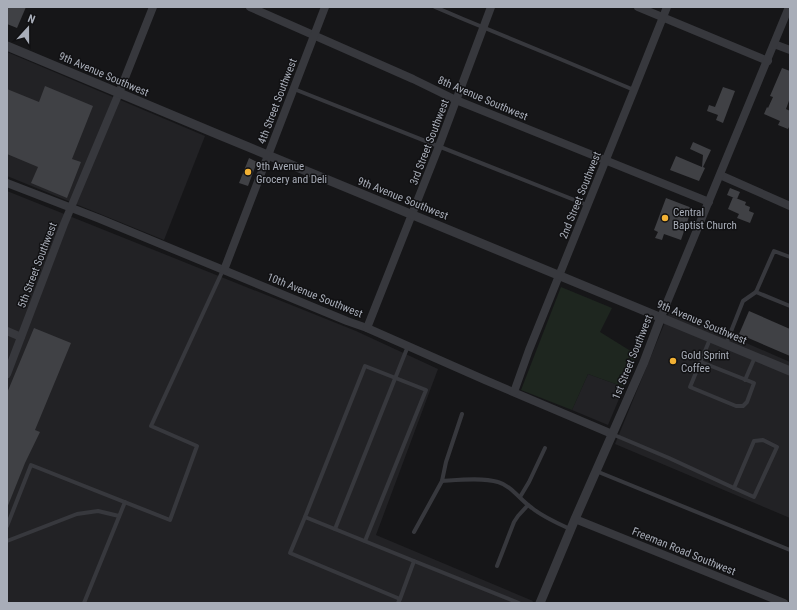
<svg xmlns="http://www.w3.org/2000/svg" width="797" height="610" viewBox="0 0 797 610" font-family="'Roboto Condensed',sans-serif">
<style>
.built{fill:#222225}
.green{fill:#1e261f}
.building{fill:#404145}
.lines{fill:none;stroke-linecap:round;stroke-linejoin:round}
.service{stroke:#37383d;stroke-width:4}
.minor{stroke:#37383d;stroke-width:8}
.tertiary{stroke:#37383d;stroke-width:9}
.poi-dot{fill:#f2b134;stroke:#111113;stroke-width:1.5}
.labels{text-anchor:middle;stroke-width:3;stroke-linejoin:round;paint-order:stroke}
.street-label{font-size:11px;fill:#a8adb8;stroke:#111113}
.poi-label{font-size:11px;fill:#a8adb8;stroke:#111113;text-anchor:start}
</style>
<rect width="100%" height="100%" fill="#161618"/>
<g class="built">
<path d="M 7,52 L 205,136 L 164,240 L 7,176 Z"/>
<path d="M 7,191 L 356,331 L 438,369 L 376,535 L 533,601 L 532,603 L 7,603 Z"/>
<path d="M 670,310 L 790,362 L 790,518 L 615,444 Z"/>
<path d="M 588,374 L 624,387 L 608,425 L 572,410 Z"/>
</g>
<path class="green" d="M 561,287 L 612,308 L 600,332 L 629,350 L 638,353 L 624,387 L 588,374 L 572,410 L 521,390 Z"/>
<g class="building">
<path d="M 7,7 L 26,7 L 17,28 L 7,24 Z"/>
<path d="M 782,68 L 790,71 L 790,98 L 786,109 L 790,111 L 790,125 L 788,129 L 778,125 L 780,121 L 764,114 L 767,107 L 768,108 L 773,97 L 770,96 Z"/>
<path d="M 45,86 L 93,106 L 72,159 L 81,162 L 67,198 L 31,183 L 38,167 L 7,154 L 7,89 L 39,102 Z"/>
<path d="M 723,87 L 735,91 L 723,123 L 716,120 L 718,115 L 707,111 L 709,105 L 715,107 Z"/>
<path d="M 693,142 L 711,150 L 703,167 L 705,168 L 699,181 L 670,170 L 676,156 L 702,167 L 703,155 L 690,149 Z"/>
<path d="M 249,158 L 257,162 L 248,186 L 239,183 Z"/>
<path d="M 730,188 L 740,192 L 737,199 L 727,195 Z"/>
<path d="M 733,197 L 746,202 L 745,205 L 750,207 L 749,211 L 754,213 L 750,223 L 737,218 L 739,214 L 728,209 Z"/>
<path d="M 666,198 L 692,208 L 681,240 L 664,234 L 662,240 L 655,238 L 658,232 L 654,230 Z"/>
<path d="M 749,311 L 790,329 L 790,356 L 739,334 Z"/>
<path d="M 34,328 L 71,343 L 35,430 L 40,432 L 25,463 L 7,508 L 7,393 Z"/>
</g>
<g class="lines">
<g class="service">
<path d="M 435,7 L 463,19 L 560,59 L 634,90"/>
<path d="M 294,89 L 587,205"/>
<path d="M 790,257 L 774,251 L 756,292 L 790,306"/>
<path d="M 726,344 L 743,301 L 756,292"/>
<path d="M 701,362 L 754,383 L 747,402 L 743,406 L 736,406 L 690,387 L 710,339"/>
<path d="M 745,380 L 755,357"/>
<path d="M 612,434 L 669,458 L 734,488"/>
<path d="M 763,440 L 777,447 L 754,497 L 734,488 L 754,441 Z"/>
<path d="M 596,471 L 790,550"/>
<path d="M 442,481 C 457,480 483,477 498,482 C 512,486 520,500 532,508 C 543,517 557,523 570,529"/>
<path d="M 520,497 L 529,482 L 545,448"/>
<path d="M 305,517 L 365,366 L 426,390 L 365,541"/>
<path d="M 7,526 L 31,465 L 170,520 L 197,446 L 151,426 L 223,270"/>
<path d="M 335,529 L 408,346"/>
<path d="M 414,532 L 442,481 L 446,462 L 462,414"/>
<path d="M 7,541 L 77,514 L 98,511 L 119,516"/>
<path d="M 414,561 L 519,603"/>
<path d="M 497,566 L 514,522 L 518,516 L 528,505"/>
<path d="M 84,603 L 125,502"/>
<path d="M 398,603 L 400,599 L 414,561 L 305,517 L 290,553 L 400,599"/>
</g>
<g class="minor">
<path d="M 250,7 L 413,79 L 456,100 L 709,202"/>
<path d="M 638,7 L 768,61"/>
<path d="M 774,44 L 790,50"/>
<path d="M 720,175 L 790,206"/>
<path d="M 7,183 L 100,219 L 347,321 L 367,328 L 485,380 L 612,434"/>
<path d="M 224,270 L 325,7"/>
<path d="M 661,317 L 789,7"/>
<path d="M 367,328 L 439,146 L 491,7"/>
<path d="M 7,331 L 21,337"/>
<path d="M 7,374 L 64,224 L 119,93 L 153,7"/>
<path d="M 514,392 L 529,350 L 634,90 L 667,7"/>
<path d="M 575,519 L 784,603"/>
</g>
<g class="tertiary">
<path d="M 7,46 L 217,134 L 790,371"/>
<path d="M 540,603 L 575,519 L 644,362 L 661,317"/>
</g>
</g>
<g class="poi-dot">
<circle cx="248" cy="172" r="4"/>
<circle cx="665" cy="218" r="4"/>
<circle cx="673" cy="361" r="4"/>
</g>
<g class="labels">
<g class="street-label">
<text transform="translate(104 74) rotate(23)" y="4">9th Avenue Southwest</text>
<text transform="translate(483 98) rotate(23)" y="4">8th Avenue Southwest</text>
<text transform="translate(277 101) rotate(-69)" y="4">4th Street Southwest</text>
<text transform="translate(429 142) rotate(-69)" y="4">3rd Street Southwest</text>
<text transform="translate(580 195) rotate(-68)" y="4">2nd Street Southwest</text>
<text transform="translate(403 198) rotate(22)" y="4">9th Avenue Southwest</text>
<text transform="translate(37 265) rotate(-69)" y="4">5th Street Southwest</text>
<text transform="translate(315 295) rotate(22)" y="4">10th Avenue Southwest</text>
<text transform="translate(702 322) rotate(23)" y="4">9th Avenue Southwest</text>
<text transform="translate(632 357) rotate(-68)" y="4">1st Street Southwest</text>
<text transform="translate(684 551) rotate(22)" y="4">Freeman Road Southwest</text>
</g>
<g class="poi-label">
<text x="256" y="170">9th Avenue<tspan x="256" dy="13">Grocery and Deli</tspan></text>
<text x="673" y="216">Central<tspan x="673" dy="13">Baptist Church</tspan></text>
<text x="681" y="359">Gold Sprint<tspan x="681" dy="13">Coffee</tspan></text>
</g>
</g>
<rect width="797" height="610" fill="none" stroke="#a8adb8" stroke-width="16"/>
<g transform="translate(28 28) rotate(21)" stroke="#111113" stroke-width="3" paint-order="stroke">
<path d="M0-3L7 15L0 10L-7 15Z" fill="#a8adb8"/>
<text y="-6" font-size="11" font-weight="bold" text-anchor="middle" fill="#a8adb8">N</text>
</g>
</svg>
